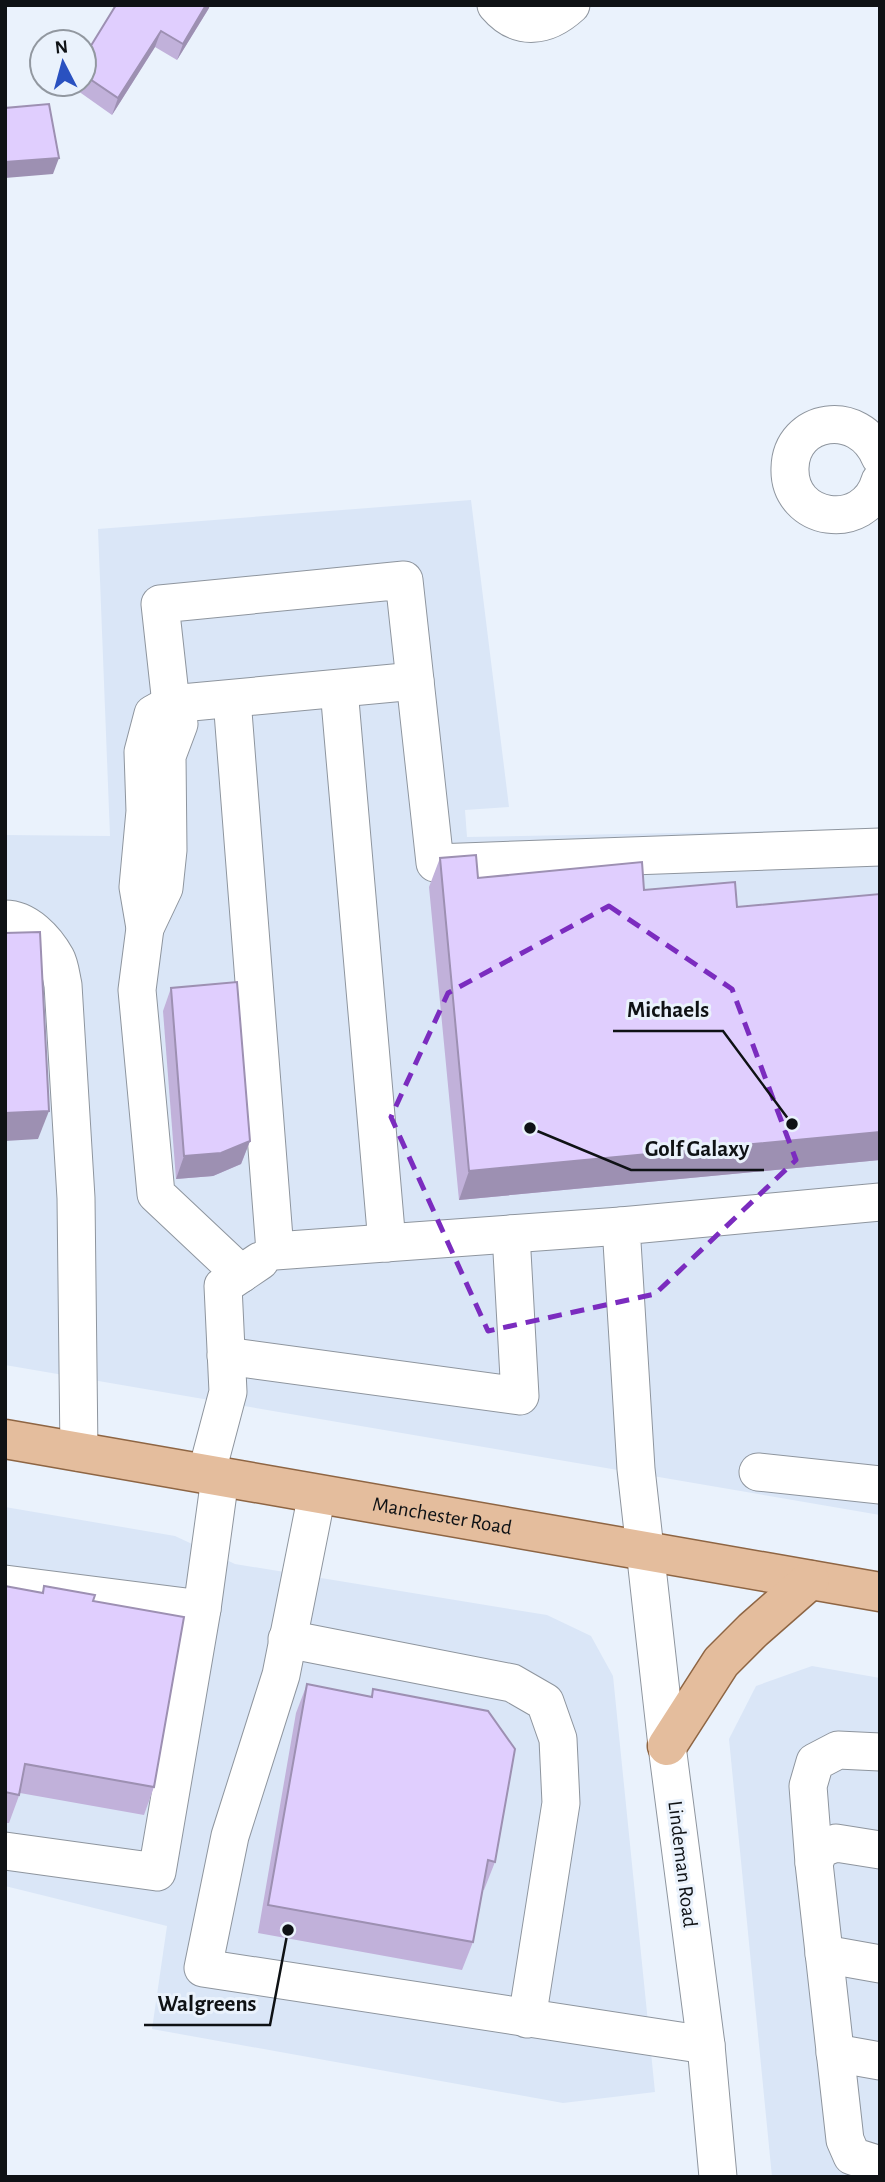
<svg xmlns="http://www.w3.org/2000/svg" width="885" height="2182" viewBox="0 0 885 2182" font-family="'Alegreya Sans',sans-serif">
<style>
.built{fill:#dae6f7}
.lines{fill:none;stroke-linecap:round;stroke-linejoin:round}
.minor-casing{stroke:#8e959e;stroke-width:39}
.major-casing{stroke:#8e6543;stroke-width:41}
.minor{stroke:#fff;stroke-width:37}
.major{stroke:#e4bd9d;stroke-width:38}
.wall{fill:#c1b1da}
.shaded-wall{fill:#9d90b2}
.building{fill:#e0cefe;stroke:#9d90b2;stroke-width:2}
.marked{fill:none;stroke:#7b2cbf;stroke-width:5;stroke-dasharray:14 9;stroke-linejoin:round}
.labels{text-anchor:middle;stroke-width:6;stroke-linejoin:round;paint-order:stroke}
.street-label{font-size:21px;fill:#0f1215;stroke:#eaf2fc}
.leader{fill:none;stroke:#0f1215;stroke-width:2.5}
.callout-dot{fill:#0f1215;stroke:#eaf2fc;stroke-width:2.5}
.callout-label{font-size:23px;text-anchor:middle;font-weight:bold;fill:#0f1215;stroke:#eaf2fc;stroke-width:6;stroke-linejoin:round;paint-order:stroke}
</style>
<rect width="100%" height="100%" fill="#eaf2fc"/>
<g class="built">
<path d="M 471,500 L 509,807 L 465,810 L 467,837 L 880,829 L 880,1515 L 5,1365 L 5,835 L 110,836 L 98,529 Z"/>
<path d="M 5,1507 L 175,1536 L 235,1564 L 547,1615 L 591,1636 L 613,1676 L 655,2092 L 563,2103 L 152,2029 L 167,1926 L 5,1886 Z"/>
<path d="M 812,1666 L 880,1678 L 880,2177 L 772,2177 L 729,1739 L 756,1686 Z"/>
</g>
<g class="lines">
<g class="minor-casing">
<g id="minor">
<path d="M 496,5 C 519,32 547,27 571,5"/>
<path d="M 880,457 C 859,407 791,418 790,468 C 788,522 865,533 880,481"/>
<path d="M 339,689 L 387,1243"/>
<path d="M 232,699 L 275,1251 L 621,1226"/>
<path d="M 5,919 C 27,919 46,940 56,958 C 60,965 61,976 63,985 L 76,1198 L 79,1452"/>
<path d="M 145,928 L 164,888 L 168,850 L 167,756 L 179,724 L 171,704 L 160,604 L 404,580 L 435,863 L 880,847"/>
<path d="M 241,1274 L 156,1194 L 137,990 L 145,928 L 138,887 L 145,811 L 143,752 L 153,714 L 171,704 L 415,681"/>
<path d="M 226,1356 L 520,1396 L 511,1234"/>
<path d="M 758,1472 L 880,1485"/>
<path d="M 206,1475 L 228,1392 L 223,1286 L 260,1261"/>
<path d="M 317,1494 L 281,1675 L 230,1836 L 203,1968 L 706,2045"/>
<path d="M 5,1584 L 202,1609 L 157,1872 L 5,1851"/>
<path d="M 202,1609 L 220,1478"/>
<path d="M 287,1639 L 512,1683 L 545,1702 L 558,1739 L 561,1803 L 527,2019"/>
<path d="M 880,1850 L 836,1843 L 820,1849 L 814,1863 L 845,2140 L 852,2156 L 880,2165"/>
<path d="M 814,1863 L 808,1786 L 815,1762 L 838,1750 L 880,1752"/>
<path d="M 824,1954 L 880,1964"/>
<path d="M 835,2053 L 880,2061"/>
<path d="M 718,2177 L 706,2045 L 667,1746 L 636,1469 L 621,1226 L 880,1202"/>
</g>
</g>
<g class="major-casing">
<g id="major">
<path id="s1" d="M 5,1439 L 880,1592"/>
<path d="M 667,1746 L 721,1662 L 753,1630 L 810,1580"/>
</g>
</g>
<use href="#minor" class="minor"/>
<use href="#major" class="major"/>
</g>
<g class="wall">
<path d="M 209,8 L 177,60 L 155,47 L 112,115 L 71,86 L 71,84 L 84,84 L 84,57 Z"/>
<path d="M 440,858 L 478,878 L 644,890 L 737,907 L 880,894 L 880,1160 L 459,1200 L 429,887 Z"/>
<path d="M 171,988 L 250,1141 L 241,1164 L 213,1176 L 176,1179 L 163,1011 Z"/>
<path d="M 5,1586 L 42,1593 L 44,1586 L 93,1601 L 154,1787 L 144,1815 L 20,1793 L 9,1823 L 5,1823 Z"/>
<path d="M 307,1684 L 371,1697 L 373,1689 L 495,1862 L 484,1890 L 482,1890 L 473,1942 L 462,1970 L 258,1933 L 296,1713 Z"/>
</g>
<g class="shaded-wall">
<path d="M 206,5 L 210,5 L 209,8 L 177,60 L 183,44 Z"/>
<path d="M 161,31 L 155,47 L 112,115 L 118,98 Z"/>
<path d="M 59,158 L 53,174 L 5,178 L 5,162 Z"/>
<path d="M 49,1111 L 38,1139 L 5,1141 L 5,1113 Z"/>
<path d="M 880,1132 L 880,1160 L 459,1200 L 469,1171 Z"/>
<path d="M 250,1141 L 241,1164 L 213,1176 L 176,1179 L 184,1156 Z"/>
</g>
<g class="building">
<path d="M 116,5 L 206,5 L 183,44 L 161,31 L 118,98 L 84,75 L 84,57 Z"/>
<path d="M 49,104 L 59,158 L 5,162 L 5,108 Z"/>
<path d="M 476,855 L 478,878 L 642,862 L 644,890 L 735,882 L 737,907 L 880,894 L 880,1132 L 469,1171 L 440,858 Z"/>
<path d="M 40,932 L 49,1111 L 5,1113 L 5,933 Z"/>
<path d="M 237,982 L 250,1141 L 221,1153 L 184,1156 L 171,988 Z"/>
<path d="M 5,1586 L 43,1593 L 44,1586 L 95,1595 L 93,1601 L 184,1617 L 154,1787 L 25,1764 L 19,1795 L 5,1792 Z"/>
<path d="M 307,1684 L 372,1697 L 373,1689 L 488,1711 L 515,1749 L 495,1862 L 488,1860 L 473,1942 L 268,1905 Z"/>
</g>
<path class="marked" d="M 609,906 L 732,989 L 796,1160 L 655,1294 L 488,1331 L 391,1117 L 448,993 Z"/>
<g class="labels">
<g class="street-label">
<text dy="7" stroke="none"><textPath href="#s1" startOffset="444">Manchester Road</textPath></text>
<text transform="translate(683 1864) rotate(83)" y="7">Lindeman Road</text>
</g>
</g>
<path class="leader" d="M792 1124L723 1031H613M530 1128L631 1170H764M288 1930L270 2025H144"/>
<g class="callout-dot">
<circle cx="792" cy="1124" r="7"/>
<circle cx="530" cy="1128" r="7"/>
<circle cx="288" cy="1930" r="7"/>
</g>
<g class="callout-label">
<text x="668" y="1017">Michaels</text>
<text x="697" y="1156">Golf Galaxy</text>
<text x="207" y="2011">Walgreens</text>
</g>
<rect width="885" height="2182" fill="none" stroke="#0f1215" stroke-width="14"/>
<g transform="translate(63 63) rotate(354)"><circle r="33" fill="#eaf2fc" stroke="#9298a0" stroke-width="2"/>
<path d="M0-5L12 26L0 18L-12 26Z" fill="#2a51c0"/>
<text y="-10" font-size="19" font-weight="bold" text-anchor="middle" fill="#0f1215">N</text>
</g>
</svg>
